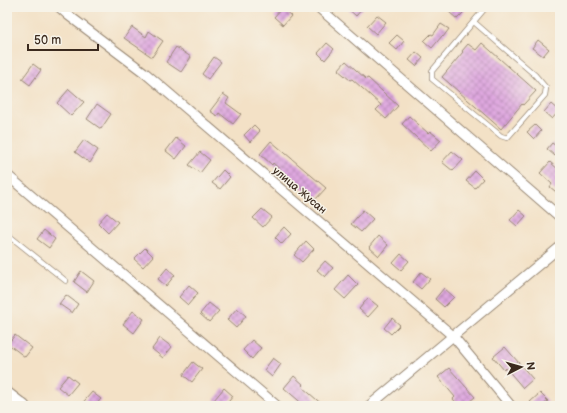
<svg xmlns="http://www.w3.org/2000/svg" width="567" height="413" viewBox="0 0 567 413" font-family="'Balsamiq Sans',sans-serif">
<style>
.building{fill:url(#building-cross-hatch)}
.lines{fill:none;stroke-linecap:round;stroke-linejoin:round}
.service-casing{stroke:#978672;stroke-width:6}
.minor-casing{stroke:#978672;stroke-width:11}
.tertiary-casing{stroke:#978672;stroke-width:13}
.service{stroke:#fff;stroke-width:4.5}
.minor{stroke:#fff;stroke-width:9}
.tertiary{stroke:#fff;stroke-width:11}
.labels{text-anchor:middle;stroke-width:3;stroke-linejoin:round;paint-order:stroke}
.street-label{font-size:11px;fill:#3b2a1e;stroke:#f7f3e8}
</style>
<defs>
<pattern id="building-cross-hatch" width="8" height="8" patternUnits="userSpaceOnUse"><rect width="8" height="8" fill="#dea7df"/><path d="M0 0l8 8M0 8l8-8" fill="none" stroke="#b588b4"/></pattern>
</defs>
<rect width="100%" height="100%" fill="#f7f3e8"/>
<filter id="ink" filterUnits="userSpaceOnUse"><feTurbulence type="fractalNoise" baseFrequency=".025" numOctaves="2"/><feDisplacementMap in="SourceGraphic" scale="8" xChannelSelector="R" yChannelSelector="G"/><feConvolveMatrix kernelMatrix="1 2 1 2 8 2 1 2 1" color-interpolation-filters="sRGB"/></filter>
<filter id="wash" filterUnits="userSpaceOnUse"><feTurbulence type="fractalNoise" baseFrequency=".012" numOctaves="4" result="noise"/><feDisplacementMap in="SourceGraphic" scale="16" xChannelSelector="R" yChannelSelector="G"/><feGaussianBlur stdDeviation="0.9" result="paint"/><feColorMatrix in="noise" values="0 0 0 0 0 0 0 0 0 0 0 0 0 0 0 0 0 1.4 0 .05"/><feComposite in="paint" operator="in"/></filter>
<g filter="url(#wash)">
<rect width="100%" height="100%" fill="#f3e1c6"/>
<g id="blocks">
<g class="building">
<path d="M 346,7 L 364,7 L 356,16 Z"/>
<path d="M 453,7 L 461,7 L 465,11 L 457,19 L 449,12 Z"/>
<path d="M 282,8 L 291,16 L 283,25 L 274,17 Z"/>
<path d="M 377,15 L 386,22 L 376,34 L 367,26 Z"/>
<path d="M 441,24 L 449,29 L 443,37 L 442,36 L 432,48 L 424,41 L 431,34 L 433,35 Z"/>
<path d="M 132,27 L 146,37 L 149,31 L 163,41 L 152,57 L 124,38 Z"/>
<path d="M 397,35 L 404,41 L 397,50 L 389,43 Z"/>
<path d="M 538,40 L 549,49 L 543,56 L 532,48 Z"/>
<path d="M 327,43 L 334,49 L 325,60 L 318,53 Z"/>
<path d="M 482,43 L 536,91 L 523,105 L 522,104 L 501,129 L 442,77 L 463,52 L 462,51 L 468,44 L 476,50 Z"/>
<path d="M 176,47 L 191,57 L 181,72 L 166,62 Z"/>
<path d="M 416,52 L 423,58 L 416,66 L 409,60 Z"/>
<path d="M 214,57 L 221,62 L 208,79 L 202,74 Z"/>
<path d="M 346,61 L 366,79 L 368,78 L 398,106 L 386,119 L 376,110 L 381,105 L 352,79 L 350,80 L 338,70 Z"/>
<path d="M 33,64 L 41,70 L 30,85 L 22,79 Z"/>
<path d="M 69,89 L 84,102 L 71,116 L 57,103 Z"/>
<path d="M 223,94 L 229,98 L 226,103 L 241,114 L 233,124 L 219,113 L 217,116 L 210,111 Z"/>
<path d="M 97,104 L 111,114 L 101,129 L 87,119 Z"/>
<path d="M 551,104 L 559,111 L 552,119 L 544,112 Z"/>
<path d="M 409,116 L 428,133 L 430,131 L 441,140 L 431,151 L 402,124 Z"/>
<path d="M 254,125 L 260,131 L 250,142 L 244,135 Z"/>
<path d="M 535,125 L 541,131 L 534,139 L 527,132 Z"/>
<path d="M 176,138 L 186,146 L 176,159 L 166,151 Z"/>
<path d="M 84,140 L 98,150 L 90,163 L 75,152 Z"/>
<path d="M 271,141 L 326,188 L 315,200 L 273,163 L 272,165 L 260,154 Z"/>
<path d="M 552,143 L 560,149 L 555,156 L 547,149 Z"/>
<path d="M 452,151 L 463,160 L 453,171 L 442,162 Z"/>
<path d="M 200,152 L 210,160 L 200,173 L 189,165 Z"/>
<path d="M 550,162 L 560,171 L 560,195 L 550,187 L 552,184 L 540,173 Z"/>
<path d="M 223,170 L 230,177 L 220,189 L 212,183 Z"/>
<path d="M 475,171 L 483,179 L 475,188 L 466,181 Z"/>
<path d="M 262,209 L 272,217 L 263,227 L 253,218 Z"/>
<path d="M 363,210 L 373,219 L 361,232 L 351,224 Z"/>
<path d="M 519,210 L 526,216 L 517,226 L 510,220 Z"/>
<path d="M 107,213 L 118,222 L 108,233 L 98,223 Z"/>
<path d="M 284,227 L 291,234 L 282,244 L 275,237 Z"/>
<path d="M 44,230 L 55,239 L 49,248 L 37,239 Z"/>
<path d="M 378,236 L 388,245 L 379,256 L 369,247 Z"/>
<path d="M 306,241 L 314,249 L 302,262 L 294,255 Z"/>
<path d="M 145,248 L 153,256 L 143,267 L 134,259 Z"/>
<path d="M 401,254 L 409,261 L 401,270 L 393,263 Z"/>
<path d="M 325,261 L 333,268 L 325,277 L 317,270 Z"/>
<path d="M 167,268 L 175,275 L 166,286 L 158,279 Z"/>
<path d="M 81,271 L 94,281 L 87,292 L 74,282 Z"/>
<path d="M 421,272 L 430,279 L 421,289 L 413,282 Z"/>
<path d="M 348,275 L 358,285 L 345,299 L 335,290 Z"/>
<path d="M 189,285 L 198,293 L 188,305 L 179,297 Z"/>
<path d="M 444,288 L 454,297 L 444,307 L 435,299 Z"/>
<path d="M 66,295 L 78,304 L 72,313 L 59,304 Z"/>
<path d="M 368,298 L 378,306 L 368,317 L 359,309 Z"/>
<path d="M 209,303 L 219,311 L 209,322 L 200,314 Z"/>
<path d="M 237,308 L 246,316 L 236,328 L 227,320 Z"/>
<path d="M 133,311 L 144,319 L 134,333 L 123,324 Z"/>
<path d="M 392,318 L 400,325 L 391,334 L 384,328 Z"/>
<path d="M 15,335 L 32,348 L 25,357 L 8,344 Z"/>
<path d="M 160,338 L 172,347 L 163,358 L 152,349 Z"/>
<path d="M 252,340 L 261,348 L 252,359 L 243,350 Z"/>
<path d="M 505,347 L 533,379 L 523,388 L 506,368 L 504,370 L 493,357 Z"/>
<path d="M 273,358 L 281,364 L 272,377 L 264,370 Z"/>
<path d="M 193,362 L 202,369 L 192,382 L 183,375 Z"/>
<path d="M 449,368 L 475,397 L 464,406 L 459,406 L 453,399 L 455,397 L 438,377 Z"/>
<path d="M 68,375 L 78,383 L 68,395 L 58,387 Z"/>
<path d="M 294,376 L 304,385 L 302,387 L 324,406 L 305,406 L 284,388 Z"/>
<path d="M 224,388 L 233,396 L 225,406 L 222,406 L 214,400 Z"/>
<path d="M 92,392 L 101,399 L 95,406 L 80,406 Z"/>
<path d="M 540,393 L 548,401 L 542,406 L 534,406 L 530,402 Z"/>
</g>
</g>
</g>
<g filter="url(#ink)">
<use href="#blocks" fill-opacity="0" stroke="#978672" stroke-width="1"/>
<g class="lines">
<g class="service-casing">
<g id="service">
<path d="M 474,22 L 535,75 L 546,88 L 545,95 L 507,138 L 501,136 L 432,79 L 432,71 L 486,7"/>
<path d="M 7,234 L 66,281"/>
</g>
</g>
<g class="minor-casing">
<g id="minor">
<path d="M 59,7 L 68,15 L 145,73 L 453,336 L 511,406"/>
<path d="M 318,7 L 560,217"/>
<path d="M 7,175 L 277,406"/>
<path d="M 369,406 L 560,247"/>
</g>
</g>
<g class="tertiary-casing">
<path id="tertiary" d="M 7,393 L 24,406"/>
</g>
<use href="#service" class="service"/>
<use href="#minor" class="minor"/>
<use href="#tertiary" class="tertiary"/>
</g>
</g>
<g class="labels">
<g class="street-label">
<text transform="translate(300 190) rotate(40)" y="4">улица Жусан</text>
</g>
</g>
<rect width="567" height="413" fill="none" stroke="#f7f3e8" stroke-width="24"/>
<g transform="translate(521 367) rotate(84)" stroke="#f7f3e8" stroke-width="3" paint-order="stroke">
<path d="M0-3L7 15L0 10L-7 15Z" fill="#3b2a1e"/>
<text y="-6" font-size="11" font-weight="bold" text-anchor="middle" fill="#3b2a1e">N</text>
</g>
<path d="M28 44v6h70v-6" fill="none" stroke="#3b2a1e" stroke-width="2"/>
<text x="34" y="44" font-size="12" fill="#3b2a1e" stroke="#f7f3e8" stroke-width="3" paint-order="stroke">50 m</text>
</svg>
